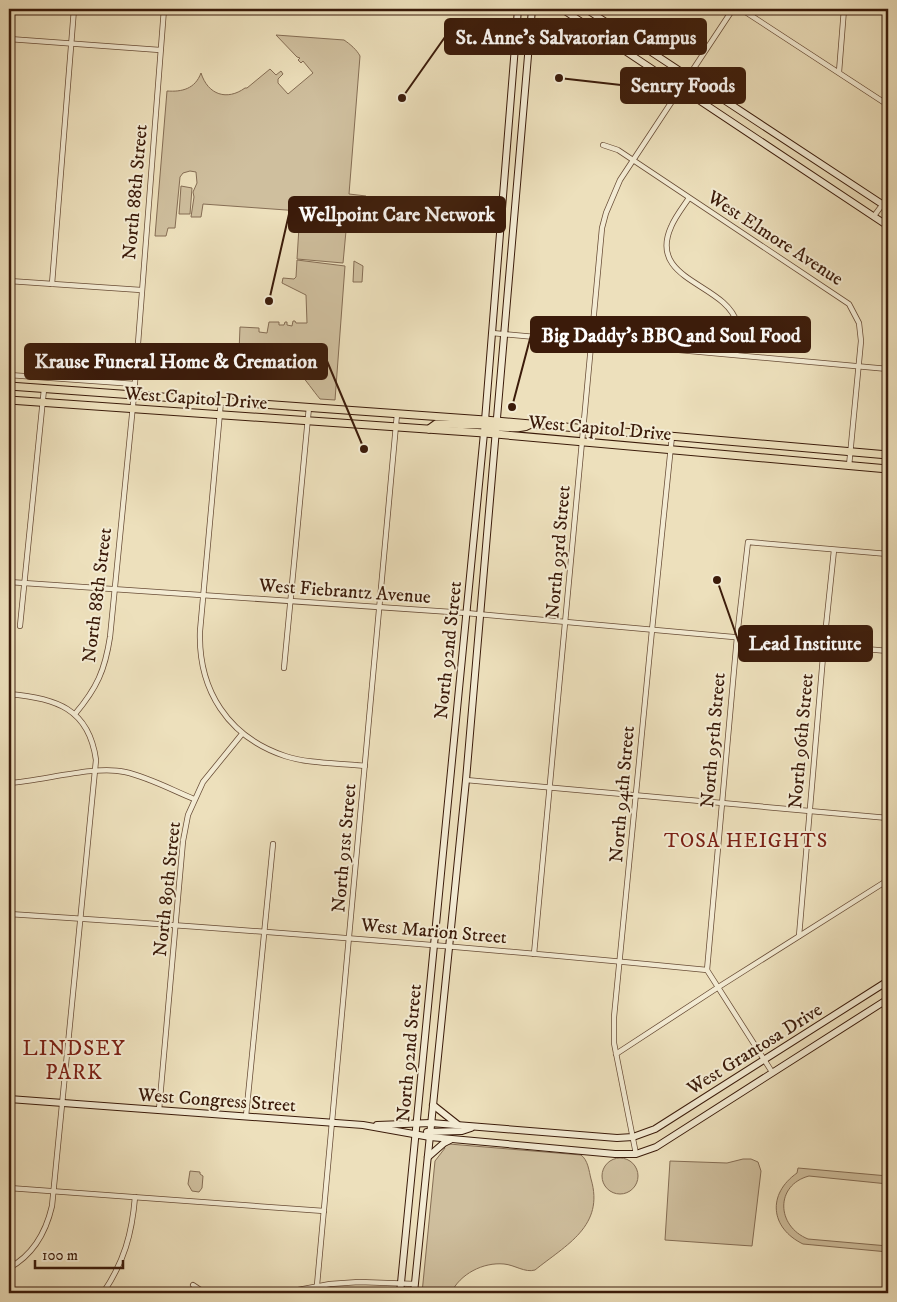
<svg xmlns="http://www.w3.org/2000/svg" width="897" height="1302" viewBox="0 0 897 1302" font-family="'IM FELL DW Pica',serif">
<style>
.green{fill:#cfbf9e;stroke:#856d54}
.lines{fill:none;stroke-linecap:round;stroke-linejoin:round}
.street-casing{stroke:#684c36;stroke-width:6}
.secondary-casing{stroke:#3b1b0a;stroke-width:8}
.primary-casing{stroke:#3b1b0a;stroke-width:9}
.street{stroke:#f3ebd3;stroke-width:4.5}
.secondary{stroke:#f3ebd3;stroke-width:6}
.primary{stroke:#ede0bc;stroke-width:7}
.labels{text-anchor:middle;stroke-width:4;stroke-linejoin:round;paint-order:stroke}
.street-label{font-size:19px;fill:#3b1b0a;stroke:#f3ebd3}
.neighbourhood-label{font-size:20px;letter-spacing:1px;fill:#7a1f14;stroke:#f3ebd3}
.quarter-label{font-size:21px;letter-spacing:1px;fill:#7a1f14;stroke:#f3ebd3}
.leader{fill:none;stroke:#3b1b0a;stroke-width:2}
.callout-dot{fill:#3b1b0a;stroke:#f3ebd3;stroke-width:2}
.callout{fill:#3b1b0a;stroke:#3b1b0a;stroke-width:2}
.callout-label{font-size:20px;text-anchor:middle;font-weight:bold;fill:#fff}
</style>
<rect width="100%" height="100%" fill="#ede0bc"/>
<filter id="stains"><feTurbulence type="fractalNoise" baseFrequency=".004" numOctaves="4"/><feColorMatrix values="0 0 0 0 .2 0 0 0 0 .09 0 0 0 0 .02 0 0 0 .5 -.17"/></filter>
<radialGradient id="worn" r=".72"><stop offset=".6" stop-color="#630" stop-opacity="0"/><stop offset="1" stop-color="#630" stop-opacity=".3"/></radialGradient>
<g class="green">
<path d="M 276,35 L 344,40 C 350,44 357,50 360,56 L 349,194 L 366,196 L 363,231 L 346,231 L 343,263 L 297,259 L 300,211 L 203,204 L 201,217 L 191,217 L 194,197 L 193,192 L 197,183 L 196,172 L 190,171 L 183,173 L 180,177 L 175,228 L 168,228 L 166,236 L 155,236 L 167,91 C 182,92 195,89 201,73 C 208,95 227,101 245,88 L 247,88 L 270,69 L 276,75 L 281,71 L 283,74 L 278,79 L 278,83 L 288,94 L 313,73 L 303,61 L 301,63 L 298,60 L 300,58 L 297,57 Z"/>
<path d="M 181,186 L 192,188 L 190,214 L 179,214 Z"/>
<path d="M 297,260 L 345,266 L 335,400 L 320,399 C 306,382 293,359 271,354 C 260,352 249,352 239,352 L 240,327 L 259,328 L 259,332 L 267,333 L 269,322 L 279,322 L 279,325 L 284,325 L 285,322 L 287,322 L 287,325 L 292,326 L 293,321 L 295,321 L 296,323 L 307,323 L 306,295 L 282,283 L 283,278 L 294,279 L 296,277 Z"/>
<path d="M 354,261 L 363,266 L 362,282 L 353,282 Z"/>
<path d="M 449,1144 L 581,1155 C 588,1160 589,1171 591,1179 C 605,1226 566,1245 535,1270 C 525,1273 515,1265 504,1264 C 483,1262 460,1274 451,1293 L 422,1293 L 435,1161 L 445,1148 L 443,1147 Z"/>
<circle cx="620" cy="1176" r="18"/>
<path d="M 743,1159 L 751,1159 L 758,1162 L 761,1171 L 752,1246 L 665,1240 L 670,1161 L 727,1163 Z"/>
<path d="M 798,1168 L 888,1176 L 888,1184 L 809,1176 C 775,1185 776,1226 808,1239 L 888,1246 L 888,1252 L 803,1244 C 770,1228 767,1194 797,1173 Z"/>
<path d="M 190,1171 L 200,1172 L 200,1174 L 203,1176 L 202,1188 L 199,1192 L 192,1191 L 188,1184 Z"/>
</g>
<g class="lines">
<g class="street-casing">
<g id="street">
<path d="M 741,9 L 888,105"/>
<path d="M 9,39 L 160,50"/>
<path d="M 839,72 L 844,9"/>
<path d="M 603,145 L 618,150 L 849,304 L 859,323 L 861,341 L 849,466"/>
<path d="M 689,198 C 683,207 675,217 671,227 C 647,281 726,283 737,323 C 740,333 737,344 736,354"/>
<path d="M 874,216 L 888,197"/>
<path d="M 9,281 L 141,290"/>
<path d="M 52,284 L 74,9"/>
<path d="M 492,333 L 888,369"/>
<path d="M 9,375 L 135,384"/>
<path d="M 221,401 L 200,631 C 198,690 228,737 285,756 C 310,764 339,763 365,766"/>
<path d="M 9,582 L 466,613 L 888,651"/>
<path d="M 20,626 L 44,389"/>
<path d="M 284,668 L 309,407"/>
<path d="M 9,694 C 55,698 89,708 96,760 L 52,1206 C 46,1232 33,1255 9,1268"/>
<path d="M 75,714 C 97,688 105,670 110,637 L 134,395 L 164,9"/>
<path d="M 466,780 L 888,818"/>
<path d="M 9,783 C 43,781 94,765 125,772 C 148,777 172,790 194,799"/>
<path d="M 9,914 C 242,929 475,947 707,970"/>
<path d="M 799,936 L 824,645 L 834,550"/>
<path d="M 534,954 L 602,228 L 606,213 L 620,180 L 733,9"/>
<path d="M 616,1054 L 717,988 L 888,880"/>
<path d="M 772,1072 L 707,970 L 737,637 L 748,542 L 888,554"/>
<path d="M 159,1110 L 183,841 L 188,815 L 203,782 L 242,734"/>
<path d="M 246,1116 L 273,844"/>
<path d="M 636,1154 L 614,1043 L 614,1017 L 652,630 L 672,436"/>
<path d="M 9,1188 L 324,1211"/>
<path d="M 193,1285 L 205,1293"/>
<path d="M 317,1285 L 397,414"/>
<path d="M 103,1293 C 124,1262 132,1234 135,1197"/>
<path d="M 282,1293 L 330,1284 L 359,1282 L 415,1284"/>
</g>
</g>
<g class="secondary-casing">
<g id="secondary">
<path d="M 562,9 L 888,226"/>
<path d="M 586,9 L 888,208"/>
<path d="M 9,1099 L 363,1125 L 430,1137 L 615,1154 L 636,1154 L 656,1147 L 888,999"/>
<path d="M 433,1105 L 457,1124"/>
<path d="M 377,1125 L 431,1123 L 617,1138 L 633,1137 L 655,1129 L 888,981"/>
<path d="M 427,1132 L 462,1131 L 471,1128"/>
<path d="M 428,1157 L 444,1143 L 450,1140"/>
<path d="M 400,1293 L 484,433 L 518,9"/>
<path d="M 414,1293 L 466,780 L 532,9"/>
</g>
</g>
<g class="primary-casing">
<g id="primary">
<path d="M 9,386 L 485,420 L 888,455"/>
<path d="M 9,400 L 484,433 L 888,469"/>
<path d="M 429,429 L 436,424 L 484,425 L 494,422"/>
<path d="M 486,431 C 499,422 517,433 531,424"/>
</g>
</g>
<use href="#street" class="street"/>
<use href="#secondary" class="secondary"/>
<use href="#primary" class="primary"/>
</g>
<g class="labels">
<g class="street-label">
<text transform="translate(134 192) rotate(-85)" y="7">North 88th Street</text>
<text transform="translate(776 237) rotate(33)" y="7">West Elmore Avenue</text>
<text transform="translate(196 397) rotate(4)" y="7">West Capitol Drive</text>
<text transform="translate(600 427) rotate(5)" y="7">West Capitol Drive</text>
<text transform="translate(557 552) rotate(-85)" y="7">North 93rd Street</text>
<text transform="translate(345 590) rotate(4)" y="7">West Fiebrantz Avenue</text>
<text transform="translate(96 595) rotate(-83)" y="7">North 88th Street</text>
<text transform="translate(447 650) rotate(-84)" y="7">North 92nd Street</text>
<text transform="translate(712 740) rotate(-85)" y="7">North 95th Street</text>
<text transform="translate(800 741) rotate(-85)" y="7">North 96th Street</text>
<text transform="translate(621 794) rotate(-85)" y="7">North 94th Street</text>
<text transform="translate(343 848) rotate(-85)" y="7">North 91st Street</text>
<text transform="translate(166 889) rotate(-84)" y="7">North 89th Street</text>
<text transform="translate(434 930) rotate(5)" y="7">West Marion Street</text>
<text transform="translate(754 1048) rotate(-32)" y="7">West Grantosa Drive</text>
<text transform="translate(408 1053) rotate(-85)" y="7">North 92nd Street</text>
<text transform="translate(217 1099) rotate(4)" y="7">West Congress Street</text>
</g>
<g class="neighbourhood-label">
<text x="746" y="847">TOSA HEIGHTS</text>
</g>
<g class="quarter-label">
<text x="74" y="1055">LINDSEY<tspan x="74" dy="24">PARK</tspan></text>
</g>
</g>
<path class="leader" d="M402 98L445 37M559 78L621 85M269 301L289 214M512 407L531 335M364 449L327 361M717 580L739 643"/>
<g class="callout-dot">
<circle cx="402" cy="98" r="5"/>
<circle cx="559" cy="78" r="5"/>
<circle cx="269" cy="301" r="5"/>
<circle cx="512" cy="407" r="5"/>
<circle cx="364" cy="449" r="5"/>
<circle cx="717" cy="580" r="5"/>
</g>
<g class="callout">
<rect x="445" y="19" width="261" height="35" rx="5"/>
<rect x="621" y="68" width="124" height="35" rx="5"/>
<rect x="289" y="197" width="216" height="35" rx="5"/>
<rect x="531" y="317" width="279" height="35" rx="5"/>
<rect x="25" y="344" width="302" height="35" rx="5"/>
<rect x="739" y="626" width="133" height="35" rx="5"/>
</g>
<g class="callout-label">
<text x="576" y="44">St. Anne's Salvatorian Campus</text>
<text x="683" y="92">Sentry Foods</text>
<text x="397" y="221">Wellpoint Care Network</text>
<text x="671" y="342">Big Daddy's BBQ and Soul Food</text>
<text x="176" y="368">Krause Funeral Home &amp; Cremation</text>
<text x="805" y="650">Lead Institute</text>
</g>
<rect width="897" height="1302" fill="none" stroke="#ede0bc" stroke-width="30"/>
<rect x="10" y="10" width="877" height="1282" fill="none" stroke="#3b1b0a" stroke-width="2.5"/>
<rect x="15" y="15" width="867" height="1272" fill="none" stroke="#3b1b0a"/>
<path d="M35 1260v8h88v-8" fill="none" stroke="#3b1b0a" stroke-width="2.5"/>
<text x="42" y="1260" font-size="15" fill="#3b1b0a" stroke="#f3ebd3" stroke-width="4" paint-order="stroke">100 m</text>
<rect width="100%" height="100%" filter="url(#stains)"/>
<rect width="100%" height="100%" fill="url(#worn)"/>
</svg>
